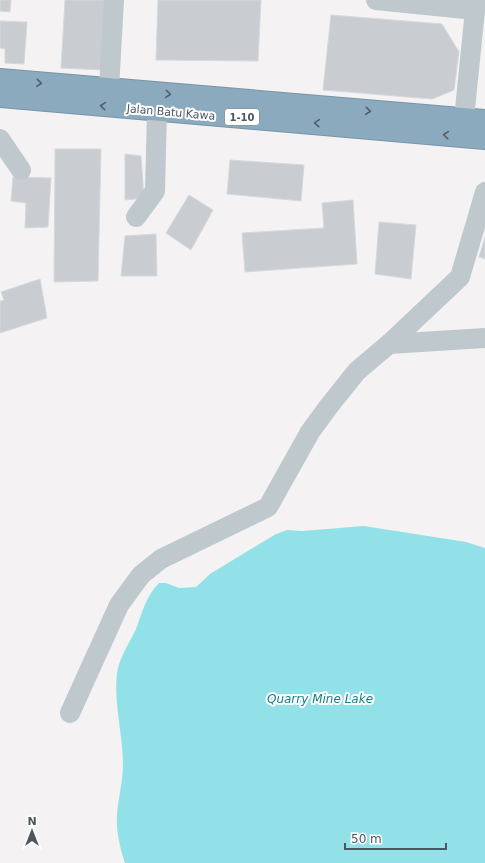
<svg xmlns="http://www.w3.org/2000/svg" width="485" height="863" viewBox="0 0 485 863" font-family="'DejaVu Sans',sans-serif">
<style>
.water{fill:#93e1e8}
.building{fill:#c9cdd1;stroke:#d6d9dc}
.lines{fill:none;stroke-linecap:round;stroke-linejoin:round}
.highway-casing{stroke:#7795a9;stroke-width:24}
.minor{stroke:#bec8cd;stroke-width:20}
.highway{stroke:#8caabd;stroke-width:22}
.oneway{stroke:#515f68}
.labels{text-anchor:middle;stroke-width:4;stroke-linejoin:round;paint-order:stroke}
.shield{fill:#fff;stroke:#80898e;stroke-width:1}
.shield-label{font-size:10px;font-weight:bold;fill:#4a575e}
.street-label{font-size:11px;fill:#4a575e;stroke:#fff}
.water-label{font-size:12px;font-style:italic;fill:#137f8a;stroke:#fff}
</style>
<rect width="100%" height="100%" fill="#f4f2f2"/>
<path class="water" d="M 364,526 L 466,542 L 485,548 L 485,863 L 125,863 C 120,848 116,831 117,816 C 118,798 123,782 123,764 C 123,734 112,696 118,668 C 122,653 130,642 136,629 C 142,613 146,596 159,583 L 166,583 L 179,588 L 196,587 L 210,574 L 276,534 L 287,530 L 302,531 Z"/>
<g class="building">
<path d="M 0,0 L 11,0 L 10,12 L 0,11 Z"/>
<path d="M 65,0 L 109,0 L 105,70 L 61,68 Z"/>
<path d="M 158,0 L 261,0 L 258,61 L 156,60 Z"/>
<path d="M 331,15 L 442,24 L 459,52 L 454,90 L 432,99 L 323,90 Z"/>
<path d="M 0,21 L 27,22 L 24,64 L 5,63 L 5,49 L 0,48 Z"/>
<path d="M 55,149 L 101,149 L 98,281 L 54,282 Z"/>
<path d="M 125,154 L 141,156 L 144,198 L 125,200 Z"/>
<path d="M 230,160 L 304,165 L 301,201 L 227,194 Z"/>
<path d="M 13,177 L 51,178 L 48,227 L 25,228 L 26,203 L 11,201 Z"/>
<path d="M 189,195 L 213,210 L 191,250 L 166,233 Z"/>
<path d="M 353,200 L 357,264 L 245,272 L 242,233 L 324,228 L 322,203 Z"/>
<path d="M 379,222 L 416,225 L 411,279 L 375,274 Z"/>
<path d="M 156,234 L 157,276 L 121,276 L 125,236 Z"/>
<path d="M 485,237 L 485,259 L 479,257 Z"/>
<path d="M 40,279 L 47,318 L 0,333 L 0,301 L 4,300 L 1,292 Z"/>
</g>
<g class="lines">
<g class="highway-casing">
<g id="highway">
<path d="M 0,80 L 485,121"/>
<path d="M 0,96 L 485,138"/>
</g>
</g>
<g class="minor">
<path d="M 376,0 L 475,10"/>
<path d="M 109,89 L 114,0"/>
<path d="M 464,119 L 476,0"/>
<path d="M 0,139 L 21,170"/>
<path d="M 485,192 L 460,277 L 389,344 L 485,338"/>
<path d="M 136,217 L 155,191 L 157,111"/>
<path d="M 70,713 L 119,605 L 141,575 L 161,559 L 268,507 L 310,432 L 329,406 L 357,371 L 389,344"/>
</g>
<use href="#highway" class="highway"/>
</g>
<defs><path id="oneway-chevron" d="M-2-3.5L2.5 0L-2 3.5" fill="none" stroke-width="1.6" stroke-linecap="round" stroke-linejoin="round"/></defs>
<g class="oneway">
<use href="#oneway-chevron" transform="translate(39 83) rotate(5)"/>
<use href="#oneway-chevron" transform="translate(168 94) rotate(5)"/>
<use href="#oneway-chevron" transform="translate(103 106) rotate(-175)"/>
<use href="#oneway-chevron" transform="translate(368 111) rotate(5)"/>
<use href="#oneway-chevron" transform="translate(317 123) rotate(-176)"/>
<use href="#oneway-chevron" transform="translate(446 135) rotate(-175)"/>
</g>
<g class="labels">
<rect class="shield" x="225" y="109" width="34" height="16" rx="3"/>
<g class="shield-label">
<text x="242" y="121">1-10</text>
</g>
<g class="street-label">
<text transform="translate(171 112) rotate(5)" y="4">Jalan Batu Kawa</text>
</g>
<g class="water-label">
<text x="320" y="703">Quarry Mine Lake</text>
</g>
</g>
<g transform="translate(32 831)" stroke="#ffffff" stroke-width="3" paint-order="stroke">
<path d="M0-3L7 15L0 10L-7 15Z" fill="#4a575e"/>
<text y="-6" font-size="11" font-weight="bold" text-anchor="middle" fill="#4a575e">N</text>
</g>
<path d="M345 843v6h101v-6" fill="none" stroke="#4a575e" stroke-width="2"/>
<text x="351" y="843" font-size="12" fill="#4a575e" stroke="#ffffff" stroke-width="3" paint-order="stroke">50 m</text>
</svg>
